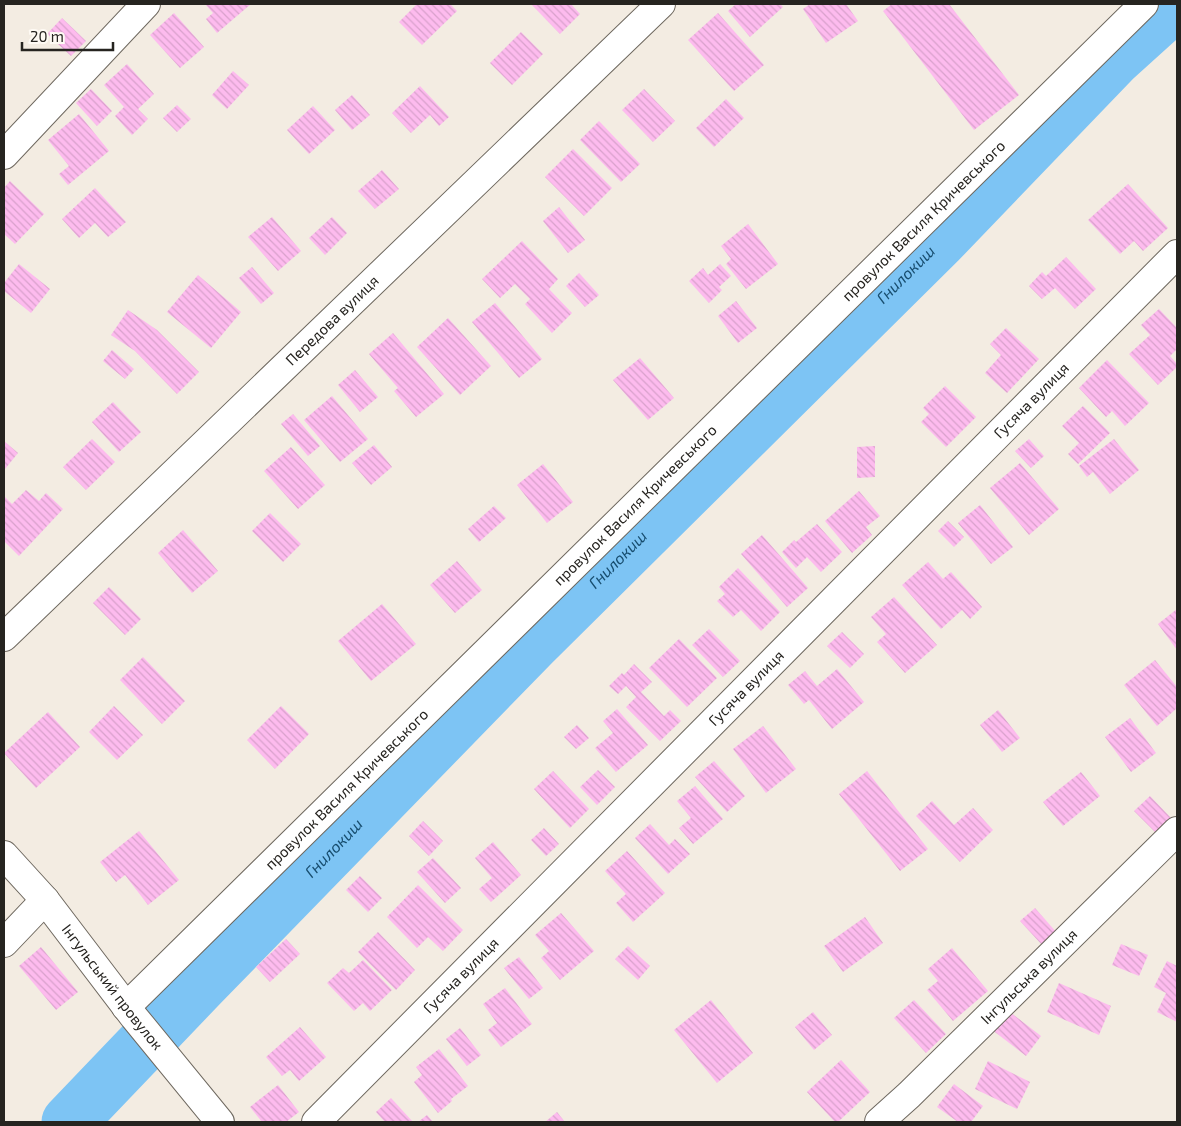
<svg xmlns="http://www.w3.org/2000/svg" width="1181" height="1126" viewBox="0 0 1181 1126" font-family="'Exo 2',sans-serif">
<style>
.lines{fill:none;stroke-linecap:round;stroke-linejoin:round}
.river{stroke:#7dc4f4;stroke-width:55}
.building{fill:url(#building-back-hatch)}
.minor-casing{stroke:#6e685f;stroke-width:30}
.secondary-casing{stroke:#6e685f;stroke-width:30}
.minor{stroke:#fff;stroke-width:28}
.secondary{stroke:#fff;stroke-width:28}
.labels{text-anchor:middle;stroke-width:4;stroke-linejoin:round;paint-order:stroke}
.street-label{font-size:15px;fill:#262420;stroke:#fefaf4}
.water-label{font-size:16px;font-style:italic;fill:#184e6f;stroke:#fefaf4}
</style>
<defs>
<pattern id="building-back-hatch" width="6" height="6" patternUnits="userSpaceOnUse" patternTransform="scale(1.25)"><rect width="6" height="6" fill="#fdbbee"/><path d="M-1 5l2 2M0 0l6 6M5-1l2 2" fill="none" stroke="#d9a1cc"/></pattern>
</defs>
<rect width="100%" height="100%" fill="#f3ece2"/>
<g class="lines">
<path class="river" id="s1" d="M 69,1122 L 200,985 L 532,644 L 939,241 L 1115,58 L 1175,4"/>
</g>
<g class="building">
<path d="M 205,4 L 251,4 L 217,33 L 206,19 L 213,13 Z"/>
<path d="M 417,4 L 450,4 L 457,11 L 422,45 L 399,22 Z"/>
<path d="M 531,4 L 571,4 L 580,14 L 560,34 Z"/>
<path d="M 736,4 L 780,4 L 783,7 L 750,37 L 728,11 Z"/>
<path d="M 810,4 L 846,4 L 858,21 L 826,43 L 803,9 Z"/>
<path d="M 892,4 L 949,4 L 1019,95 L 974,130 L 883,11 Z"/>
<path d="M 174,13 L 204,47 L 180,68 L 150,35 Z"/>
<path d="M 718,13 L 764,65 L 734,91 L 688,40 Z"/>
<path d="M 62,18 L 86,41 L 71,56 L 47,34 Z"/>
<path d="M 521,32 L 543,54 L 512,85 L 490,63 Z"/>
<path d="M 127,64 L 154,94 L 138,109 L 148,119 L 132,135 L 115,116 L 124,107 L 104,85 Z"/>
<path d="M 233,71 L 249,85 L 227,109 L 212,95 Z"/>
<path d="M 420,86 L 449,117 L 439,126 L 430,115 L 411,133 L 392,113 Z"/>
<path d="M 91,89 L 112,111 L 97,126 L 76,103 Z"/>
<path d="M 644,89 L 675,121 L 653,142 L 622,110 Z"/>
<path d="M 352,95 L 370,115 L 352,130 L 335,110 Z"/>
<path d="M 726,99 L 744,118 L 714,147 L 696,128 Z"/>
<path d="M 177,105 L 191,119 L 177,132 L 163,118 Z"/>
<path d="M 313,106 L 335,130 L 309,154 L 287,130 Z"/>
<path d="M 79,114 L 109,151 L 68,185 L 59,174 L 69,166 L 48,140 Z"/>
<path d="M 599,121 L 640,164 L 621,182 L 580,140 Z"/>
<path d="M 573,149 L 612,188 L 584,216 L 545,177 Z"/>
<path d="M 382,170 L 399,189 L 375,209 L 358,191 Z"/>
<path d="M 10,181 L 44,214 L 15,244 L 4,234 L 4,188 Z"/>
<path d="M 1128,184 L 1168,228 L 1143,251 L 1134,241 L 1120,254 L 1088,220 Z"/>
<path d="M 95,188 L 126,222 L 108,237 L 95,223 L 79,238 L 62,219 Z"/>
<path d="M 559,207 L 585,240 L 568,253 L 543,221 Z"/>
<path d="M 272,217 L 301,251 L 278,271 L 248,237 Z"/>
<path d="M 332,217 L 347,233 L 325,255 L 309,238 Z"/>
<path d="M 748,224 L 778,264 L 746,289 L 726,264 L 731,259 L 721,246 Z"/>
<path d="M 522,241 L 558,279 L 549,289 L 572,313 L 552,333 L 525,304 L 530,299 L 515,284 L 500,298 L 482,279 Z"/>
<path d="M 1066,257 L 1096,289 L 1075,309 L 1055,288 L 1042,299 L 1029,286 L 1042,272 L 1046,276 Z"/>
<path d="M 19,264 L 50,289 L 31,313 L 4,291 L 4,283 Z"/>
<path d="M 720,264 L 731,276 L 719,287 L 722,290 L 709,303 L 689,281 L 703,268 L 708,275 Z"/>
<path d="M 252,267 L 274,293 L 261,304 L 239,278 Z"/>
<path d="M 579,273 L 599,295 L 585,307 L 566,286 Z"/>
<path d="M 198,275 L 241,312 L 211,348 L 167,312 Z"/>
<path d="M 736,301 L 757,328 L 738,343 L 718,316 Z"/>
<path d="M 495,303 L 542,359 L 519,378 L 472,322 Z"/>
<path d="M 1159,309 L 1177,328 L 1177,349 L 1170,356 L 1177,364 L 1177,367 L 1158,385 L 1129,354 L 1150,335 L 1141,325 Z"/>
<path d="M 128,310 L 157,330 L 199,372 L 177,394 L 135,351 L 111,335 Z"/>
<path d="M 448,318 L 491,366 L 460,395 L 417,347 Z"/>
<path d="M 1006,328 L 1039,359 L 1007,393 L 985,373 L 1001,355 L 990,344 Z"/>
<path d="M 393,333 L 444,394 L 416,417 L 394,391 L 398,388 L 369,354 Z"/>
<path d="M 112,350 L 134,369 L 125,379 L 103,361 Z"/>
<path d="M 640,358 L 674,398 L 648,420 L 613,380 Z"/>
<path d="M 1107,360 L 1149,403 L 1125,426 L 1112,411 L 1106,417 L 1079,388 Z"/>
<path d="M 355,370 L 378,397 L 360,412 L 338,385 Z"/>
<path d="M 945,386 L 976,417 L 946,447 L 921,422 L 929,414 L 923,408 Z"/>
<path d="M 332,396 L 368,439 L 340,462 L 304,420 Z"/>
<path d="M 113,402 L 141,432 L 119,452 L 92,422 Z"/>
<path d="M 1083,406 L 1110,433 L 1078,464 L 1068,454 L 1079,443 L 1062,426 Z"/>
<path d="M 293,414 L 320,446 L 308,456 L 281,424 Z"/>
<path d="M 92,439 L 115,462 L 86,490 L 63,467 Z"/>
<path d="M 1029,439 L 1044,456 L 1031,468 L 1015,451 Z"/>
<path d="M 1114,439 L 1139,470 L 1110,494 L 1093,472 L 1087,477 L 1079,466 Z"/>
<path d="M 4,441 L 18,453 L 5,469 L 4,468 Z"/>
<path d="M 374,445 L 392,467 L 371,485 L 352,463 Z"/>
<path d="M 875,446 L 875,477 L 857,478 L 857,447 Z"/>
<path d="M 291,447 L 325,485 L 298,509 L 264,471 Z"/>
<path d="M 1020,463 L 1059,509 L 1029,535 L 990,488 Z"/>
<path d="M 543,464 L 573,502 L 547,523 L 517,485 Z"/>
<path d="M 26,490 L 39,501 L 46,493 L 63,509 L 19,556 L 4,541 L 4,496 L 12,504 Z"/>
<path d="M 859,491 L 880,516 L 866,527 L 872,535 L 852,553 L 825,521 Z"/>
<path d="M 980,505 L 1013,547 L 991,564 L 958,523 Z"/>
<path d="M 494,506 L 506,518 L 479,542 L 468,529 Z"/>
<path d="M 270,513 L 301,544 L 283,562 L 252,531 Z"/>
<path d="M 948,521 L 964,537 L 954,547 L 938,531 Z"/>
<path d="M 817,524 L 842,552 L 821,572 L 807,557 L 796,568 L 782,552 L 794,540 L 796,542 Z"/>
<path d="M 183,530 L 218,571 L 192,593 L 158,553 Z"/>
<path d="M 762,535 L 808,588 L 787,607 L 741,554 Z"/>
<path d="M 457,561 L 482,590 L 455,613 L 430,585 Z"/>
<path d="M 928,562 L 943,579 L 951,572 L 982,607 L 970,619 L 962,610 L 941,629 L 902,585 Z"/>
<path d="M 738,568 L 780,612 L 761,631 L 741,610 L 733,617 L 717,601 L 725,594 L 719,587 Z"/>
<path d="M 109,587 L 141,619 L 125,635 L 93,603 Z"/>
<path d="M 894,597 L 937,645 L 905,673 L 877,642 L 886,634 L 871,617 Z"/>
<path d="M 382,604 L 416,644 L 371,681 L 338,641 Z"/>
<path d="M 1177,609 L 1177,650 L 1158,624 Z"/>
<path d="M 709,629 L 740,661 L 723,677 L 692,645 Z"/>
<path d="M 842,632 L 864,654 L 850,668 L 827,646 Z"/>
<path d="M 679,639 L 717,678 L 687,707 L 649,668 Z"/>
<path d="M 143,657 L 185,701 L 162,724 L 120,680 Z"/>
<path d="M 1155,660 L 1177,687 L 1177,708 L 1157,726 L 1124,685 Z"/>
<path d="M 634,664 L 652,682 L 641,692 L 664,716 L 670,710 L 681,721 L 660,741 L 626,707 L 636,697 L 626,686 L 618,694 L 609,686 L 622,673 L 624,675 Z"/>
<path d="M 837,669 L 864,702 L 832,729 L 809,700 L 804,704 L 788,685 L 805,671 L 817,686 Z"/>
<path d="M 114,706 L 143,735 L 117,760 L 89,732 Z"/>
<path d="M 281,706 L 309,734 L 275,769 L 247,740 Z"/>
<path d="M 617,709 L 648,745 L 616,772 L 595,748 L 613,733 L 603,721 Z"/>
<path d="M 998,710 L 1020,738 L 1002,752 L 980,725 Z"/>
<path d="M 48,712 L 80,747 L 36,788 L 4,753 Z"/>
<path d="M 1130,718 L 1156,753 L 1131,772 L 1105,737 Z"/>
<path d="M 577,725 L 589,738 L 576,749 L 564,737 Z"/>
<path d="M 763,726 L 796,769 L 766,793 L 733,749 Z"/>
<path d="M 714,761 L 745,796 L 727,812 L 695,777 Z"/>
<path d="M 598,770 L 615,787 L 597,805 L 580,787 Z"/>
<path d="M 553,771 L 589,809 L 570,828 L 534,789 Z"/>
<path d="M 867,771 L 928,849 L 900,871 L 839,794 Z"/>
<path d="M 1081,772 L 1100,796 L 1063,826 L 1043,802 Z"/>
<path d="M 695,786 L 723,819 L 693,844 L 679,828 L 691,818 L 677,801 Z"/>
<path d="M 1150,796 L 1171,818 L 1156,833 L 1134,811 Z"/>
<path d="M 932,801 L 954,825 L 973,808 L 993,830 L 960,862 L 916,816 Z"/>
<path d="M 423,821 L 443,841 L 429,856 L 409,836 Z"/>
<path d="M 650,824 L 669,845 L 675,839 L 690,854 L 668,874 L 635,838 Z"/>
<path d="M 544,828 L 559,844 L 546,856 L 531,840 Z"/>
<path d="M 139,831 L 179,880 L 148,905 L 125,875 L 116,882 L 100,862 Z"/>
<path d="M 493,842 L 521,875 L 491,902 L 479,889 L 492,878 L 475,858 Z"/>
<path d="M 627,851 L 665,893 L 633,922 L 616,903 L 626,894 L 605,871 Z"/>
<path d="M 433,858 L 461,888 L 445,903 L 417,872 Z"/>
<path d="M 360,876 L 382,898 L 368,912 L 346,890 Z"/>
<path d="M 418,885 L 463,930 L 443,951 L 428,937 L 417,948 L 387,917 Z"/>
<path d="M 1035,908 L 1057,933 L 1043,946 L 1020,921 Z"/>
<path d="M 561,913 L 594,951 L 560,980 L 541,958 L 549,951 L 535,935 Z"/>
<path d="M 865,917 L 883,943 L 843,972 L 824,946 Z"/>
<path d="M 378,932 L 415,970 L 396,990 L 358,952 Z"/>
<path d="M 286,939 L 300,954 L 270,982 L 256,967 Z"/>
<path d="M 1121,944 L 1148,955 L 1139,976 L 1112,965 Z"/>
<path d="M 628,946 L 650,966 L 638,980 L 615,959 Z"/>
<path d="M 41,947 L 78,992 L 56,1010 L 19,966 Z"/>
<path d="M 952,948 L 988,991 L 953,1021 L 927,990 L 938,981 L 928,969 Z"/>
<path d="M 519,957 L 543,988 L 529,999 L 504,968 Z"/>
<path d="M 363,960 L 392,990 L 370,1011 L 363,1003 L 354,1011 L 327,983 L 343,968 L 349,973 Z"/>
<path d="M 1167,961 L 1177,966 L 1177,1022 L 1157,1012 L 1166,993 L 1154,987 Z"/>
<path d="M 1059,983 L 1111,1006 L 1099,1035 L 1047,1012 Z"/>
<path d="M 505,988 L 532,1024 L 501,1047 L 488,1030 L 497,1023 L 483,1004 Z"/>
<path d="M 711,1000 L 753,1053 L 717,1083 L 674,1030 Z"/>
<path d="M 914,1000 L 946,1034 L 926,1053 L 894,1018 Z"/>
<path d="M 1006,1009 L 1041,1036 L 1026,1056 L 991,1029 Z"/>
<path d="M 813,1012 L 832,1035 L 814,1050 L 795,1027 Z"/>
<path d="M 300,1027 L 326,1057 L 299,1081 L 290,1070 L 282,1076 L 266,1057 Z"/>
<path d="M 460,1028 L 481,1055 L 467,1066 L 446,1039 Z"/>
<path d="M 439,1049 L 468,1086 L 451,1099 L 452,1101 L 438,1113 L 414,1082 L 422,1075 L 416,1067 Z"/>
<path d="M 841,1060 L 870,1092 L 838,1122 L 835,1122 L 807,1092 Z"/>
<path d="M 988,1061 L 1030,1082 L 1017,1109 L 975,1089 Z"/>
<path d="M 954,1084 L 983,1106 L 971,1122 L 958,1122 L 937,1107 Z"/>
<path d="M 278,1085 L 299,1112 L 286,1122 L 262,1122 L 250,1107 Z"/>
<path d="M 391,1098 L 413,1122 L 385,1122 L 376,1112 Z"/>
<path d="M 557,1112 L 565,1122 L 545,1122 Z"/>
<path d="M 427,1115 L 433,1122 L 418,1122 Z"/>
</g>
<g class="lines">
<g class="minor-casing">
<g id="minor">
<path d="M 4,155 L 146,4"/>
<path id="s2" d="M 4,855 L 45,900 L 134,1017 L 220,1122"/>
<path d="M 4,943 L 45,900"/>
<path id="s3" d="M 126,1007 L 1144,4"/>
<path id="s4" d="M 316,1122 L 1177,254"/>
<path id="s5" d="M 879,1122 L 909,1095 L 1177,831"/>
</g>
</g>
<g class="secondary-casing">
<g id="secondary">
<path id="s6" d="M 4,637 L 661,4"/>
</g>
</g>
<use href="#minor" class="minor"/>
<use href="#secondary" class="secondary"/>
</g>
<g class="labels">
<g class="street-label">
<text dy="5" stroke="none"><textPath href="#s3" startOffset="1120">провулок Василя Кричевського</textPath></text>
<text dy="5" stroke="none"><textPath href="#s6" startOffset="456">Передова вулиця</textPath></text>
<text dy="5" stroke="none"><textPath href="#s4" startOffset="1016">Гусяча вулиця</textPath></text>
<text dy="5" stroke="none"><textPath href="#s3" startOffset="715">провулок Василя Кричевського</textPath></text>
<text dy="5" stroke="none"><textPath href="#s4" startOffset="611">Гусяча вулиця</textPath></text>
<text dy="5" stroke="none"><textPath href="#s3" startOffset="310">провулок Василя Кричевського</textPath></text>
<text dy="5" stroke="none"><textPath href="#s4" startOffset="206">Гусяча вулиця</textPath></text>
<text dy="5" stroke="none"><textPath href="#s5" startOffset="209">Інгульська вулиця</textPath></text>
<text dy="5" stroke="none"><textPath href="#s2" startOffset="171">Інгульський провулок</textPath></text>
</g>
<g class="water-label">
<text dy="6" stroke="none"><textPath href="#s1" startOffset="1191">Гнилокиш</textPath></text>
<text dy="6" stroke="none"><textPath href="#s1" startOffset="786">Гнилокиш</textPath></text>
<text dy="6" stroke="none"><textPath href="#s1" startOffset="381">Гнилокиш</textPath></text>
</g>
</g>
<rect width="1181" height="1126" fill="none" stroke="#262420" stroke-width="10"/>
<path d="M22 42v8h91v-8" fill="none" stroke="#262420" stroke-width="2.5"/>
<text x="30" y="42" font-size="15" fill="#262420" stroke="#fefaf4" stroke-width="4" paint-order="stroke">20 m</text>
</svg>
